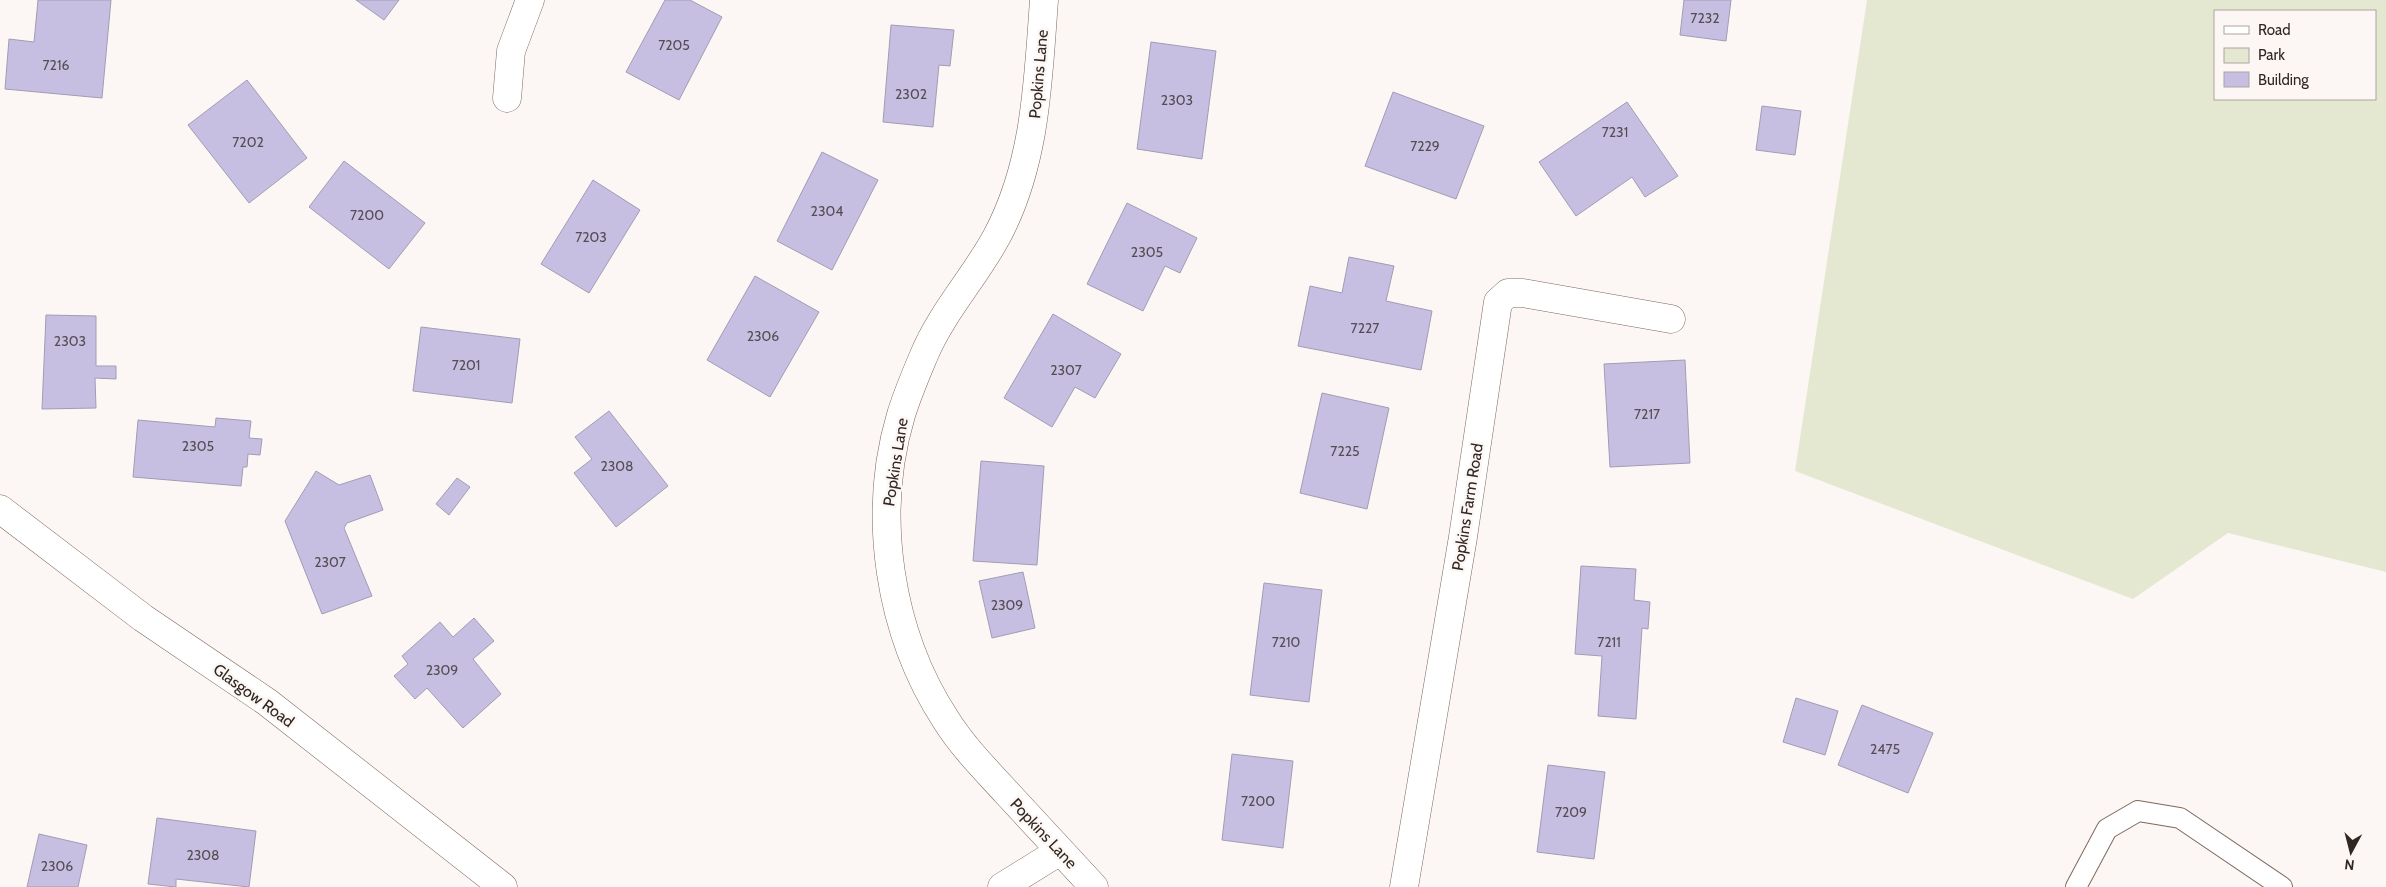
<svg xmlns="http://www.w3.org/2000/svg" width="2386" height="887" viewBox="0 0 2386 887" font-family="Cabin,sans-serif">
<style>
.green{fill:#e4e8d1;fill-rule:evenodd}
.building{fill:#c7bfe2;stroke:#a19cb4}
.lines{fill:none;stroke-linecap:round;stroke-linejoin:round}
.service-casing{stroke:#7e685c;stroke-width:22}
.minor-casing{stroke:#7e685c;stroke-width:29}
.service{stroke:#fff;stroke-width:20}
.minor{stroke:#fff;stroke-width:28}
.labels{text-anchor:middle;stroke-width:5;stroke-linejoin:round;paint-order:stroke}
.number-label{font-size:14px;fill:#564d52}
.street-label{font-size:16px;fill:#312722;stroke:#fcf7f4}
</style>
<rect width="100%" height="100%" fill="#fcf7f4"/>
<path class="green" d="M 1867,0 L 2386,0 L 2386,572 L 2228,533 L 2133,599 L 1795,471 ZM 2215,11 L 2375,11 L 2375,99 L 2215,99 Z"/>
<g class="building">
<path d="M 38,0 L 111,0 L 102,98 L 5,89 L 9,39 L 34,42 Z"/>
<path d="M 356,0 L 399,0 L 384,20 Z"/>
<path d="M 665,0 L 690,0 L 722,17 L 679,100 L 626,72 Z"/>
<path d="M 1684,0 L 1731,0 L 1726,41 L 1680,35 Z"/>
<path d="M 891,25 L 954,30 L 950,66 L 939,65 L 933,127 L 883,122 Z"/>
<path d="M 1151,42 L 1216,51 L 1202,159 L 1137,149 Z"/>
<path d="M 247,80 L 307,158 L 249,203 L 188,125 Z"/>
<path d="M 1393,92 L 1484,126 L 1456,199 L 1365,166 Z"/>
<path d="M 1627,102 L 1678,176 L 1645,197 L 1632,177 L 1576,216 L 1539,162 Z"/>
<path d="M 1762,106 L 1801,111 L 1795,155 L 1756,150 Z"/>
<path d="M 822,152 L 878,180 L 832,270 L 777,241 Z"/>
<path d="M 344,161 L 425,223 L 389,269 L 309,207 Z"/>
<path d="M 593,180 L 640,210 L 589,293 L 541,264 Z"/>
<path d="M 1127,203 L 1197,238 L 1180,273 L 1165,266 L 1143,311 L 1087,284 Z"/>
<path d="M 1349,257 L 1394,266 L 1386,301 L 1432,311 L 1421,370 L 1298,346 L 1310,286 L 1342,293 Z"/>
<path d="M 755,276 L 819,312 L 770,397 L 707,360 Z"/>
<path d="M 1053,314 L 1121,354 L 1095,398 L 1075,387 L 1052,427 L 1004,398 Z"/>
<path d="M 46,315 L 96,316 L 96,366 L 116,366 L 116,379 L 95,378 L 96,408 L 42,409 Z"/>
<path d="M 421,327 L 520,339 L 512,403 L 413,391 Z"/>
<path d="M 1685,360 L 1690,463 L 1610,467 L 1604,364 Z"/>
<path d="M 1322,393 L 1389,408 L 1367,509 L 1300,493 Z"/>
<path d="M 609,411 L 668,486 L 616,527 L 574,473 L 592,459 L 575,437 Z"/>
<path d="M 216,418 L 251,421 L 249,438 L 262,439 L 260,455 L 248,454 L 247,467 L 243,467 L 241,486 L 133,477 L 138,420 L 215,427 Z"/>
<path d="M 981,461 L 1044,466 L 1037,565 L 973,561 Z"/>
<path d="M 316,471 L 339,485 L 370,475 L 383,510 L 347,523 L 344,528 L 372,596 L 322,614 L 285,521 Z"/>
<path d="M 457,478 L 470,487 L 449,515 L 436,504 Z"/>
<path d="M 1581,566 L 1636,569 L 1634,600 L 1650,602 L 1648,629 L 1642,628 L 1636,719 L 1598,716 L 1602,656 L 1575,654 Z"/>
<path d="M 1023,572 L 1035,628 L 992,638 L 979,581 Z"/>
<path d="M 1264,583 L 1322,590 L 1309,702 L 1250,695 Z"/>
<path d="M 474,618 L 494,641 L 473,659 L 501,694 L 463,728 L 427,688 L 415,699 L 394,676 L 408,664 L 402,656 L 440,622 L 453,637 Z"/>
<path d="M 1796,698 L 1838,711 L 1825,755 L 1783,742 Z"/>
<path d="M 1862,705 L 1933,733 L 1908,793 L 1838,765 Z"/>
<path d="M 1232,754 L 1293,761 L 1283,848 L 1222,840 Z"/>
<path d="M 1548,765 L 1605,772 L 1594,859 L 1537,852 Z"/>
<path d="M 157,818 L 256,831 L 249,887 L 176,879 L 176,887 L 148,884 Z"/>
<path d="M 39,834 L 87,845 L 78,887 L 27,887 Z"/>
</g>
<g class="lines">
<g class="service-casing">
<path id="service" d="M 2076,887 L 2107,829 L 2138,811 L 2180,818 L 2282,887"/>
</g>
<g class="minor-casing">
<g id="minor">
<path d="M 1044,0 C 1038,81 1036,163 997,236 C 975,277 942,312 924,355 C 916,374 907,395 901,415 C 871,515 889,633 946,720 C 963,747 985,769 1006,792 C 1036,824 1065,856 1094,887"/>
<path d="M 507,98 L 511,51 L 530,0"/>
<path d="M 0,509 L 143,618 L 267,702 L 503,887"/>
<path d="M 1002,887 L 1060,851"/>
<path d="M 1404,887 L 1463,537 L 1498,302 L 1508,293 L 1523,293 L 1671,319"/>
</g>
</g>
<use href="#service" class="service"/>
<use href="#minor" class="minor"/>
</g>
<g class="labels">
<g class="number-label">
<text x="1705" y="23">7232</text>
<text x="674" y="50">7205</text>
<text x="56" y="70">7216</text>
<text x="911" y="99">2302</text>
<text x="1177" y="105">2303</text>
<text x="1615" y="137">7231</text>
<text x="248" y="147">7202</text>
<text x="1425" y="151">7229</text>
<text x="827" y="216">2304</text>
<text x="367" y="220">7200</text>
<text x="591" y="242">7203</text>
<text x="1147" y="257">2305</text>
<text x="1365" y="333">7227</text>
<text x="763" y="341">2306</text>
<text x="70" y="346">2303</text>
<text x="466" y="370">7201</text>
<text x="1066" y="375">2307</text>
<text x="1647" y="419">7217</text>
<text x="198" y="451">2305</text>
<text x="1345" y="456">7225</text>
<text x="617" y="471">2308</text>
<text x="330" y="567">2307</text>
<text x="1007" y="610">2309</text>
<text x="1286" y="647">7210</text>
<text x="1609" y="647">7211</text>
<text x="442" y="675">2309</text>
<text x="1885" y="754">2475</text>
<text x="1258" y="806">7200</text>
<text x="1571" y="817">7209</text>
<text x="203" y="860">2308</text>
<text x="57" y="871">2306</text>
</g>
<g class="street-label">
<text transform="translate(1038 74) rotate(-85)" y="6">Popkins Lane</text>
<text transform="translate(895 462) rotate(-81)" y="6">Popkins Lane</text>
<text transform="translate(1467 507) rotate(-81)" y="6">Popkins Farm Road</text>
<text transform="translate(254 695) rotate(36)" y="6">Glasgow Road</text>
<text transform="translate(1044 833) rotate(47)" y="6">Popkins Lane</text>
</g>
</g>
<rect x="2214" y="10" width="162" height="90" fill="#fcf7f4" stroke="#aba4a0"/>
<rect x="2224" y="26" width="25" height="8" fill="#ffffff" stroke="#aba4a0"/>
<text x="2258" y="35" font-size="15" fill="#312722">Road</text>
<rect x="2224" y="48" width="25" height="15" fill="#e4e8d1" stroke="#aba4a0"/>
<text x="2258" y="60" font-size="15" fill="#312722">Park</text>
<rect x="2224" y="72" width="25" height="15" fill="#c7bfe2" stroke="#aba4a0"/>
<text x="2258" y="85" font-size="15" fill="#312722">Building</text>
<g transform="translate(2351 852) rotate(187)" stroke="#fcf7f4" stroke-width="4" paint-order="stroke">
<path d="M0-4L9 19L0 12L-9 19Z" fill="#312722"/>
<text y="-8" font-size="14" font-weight="bold" text-anchor="middle" fill="#312722">N</text>
</g>
</svg>
